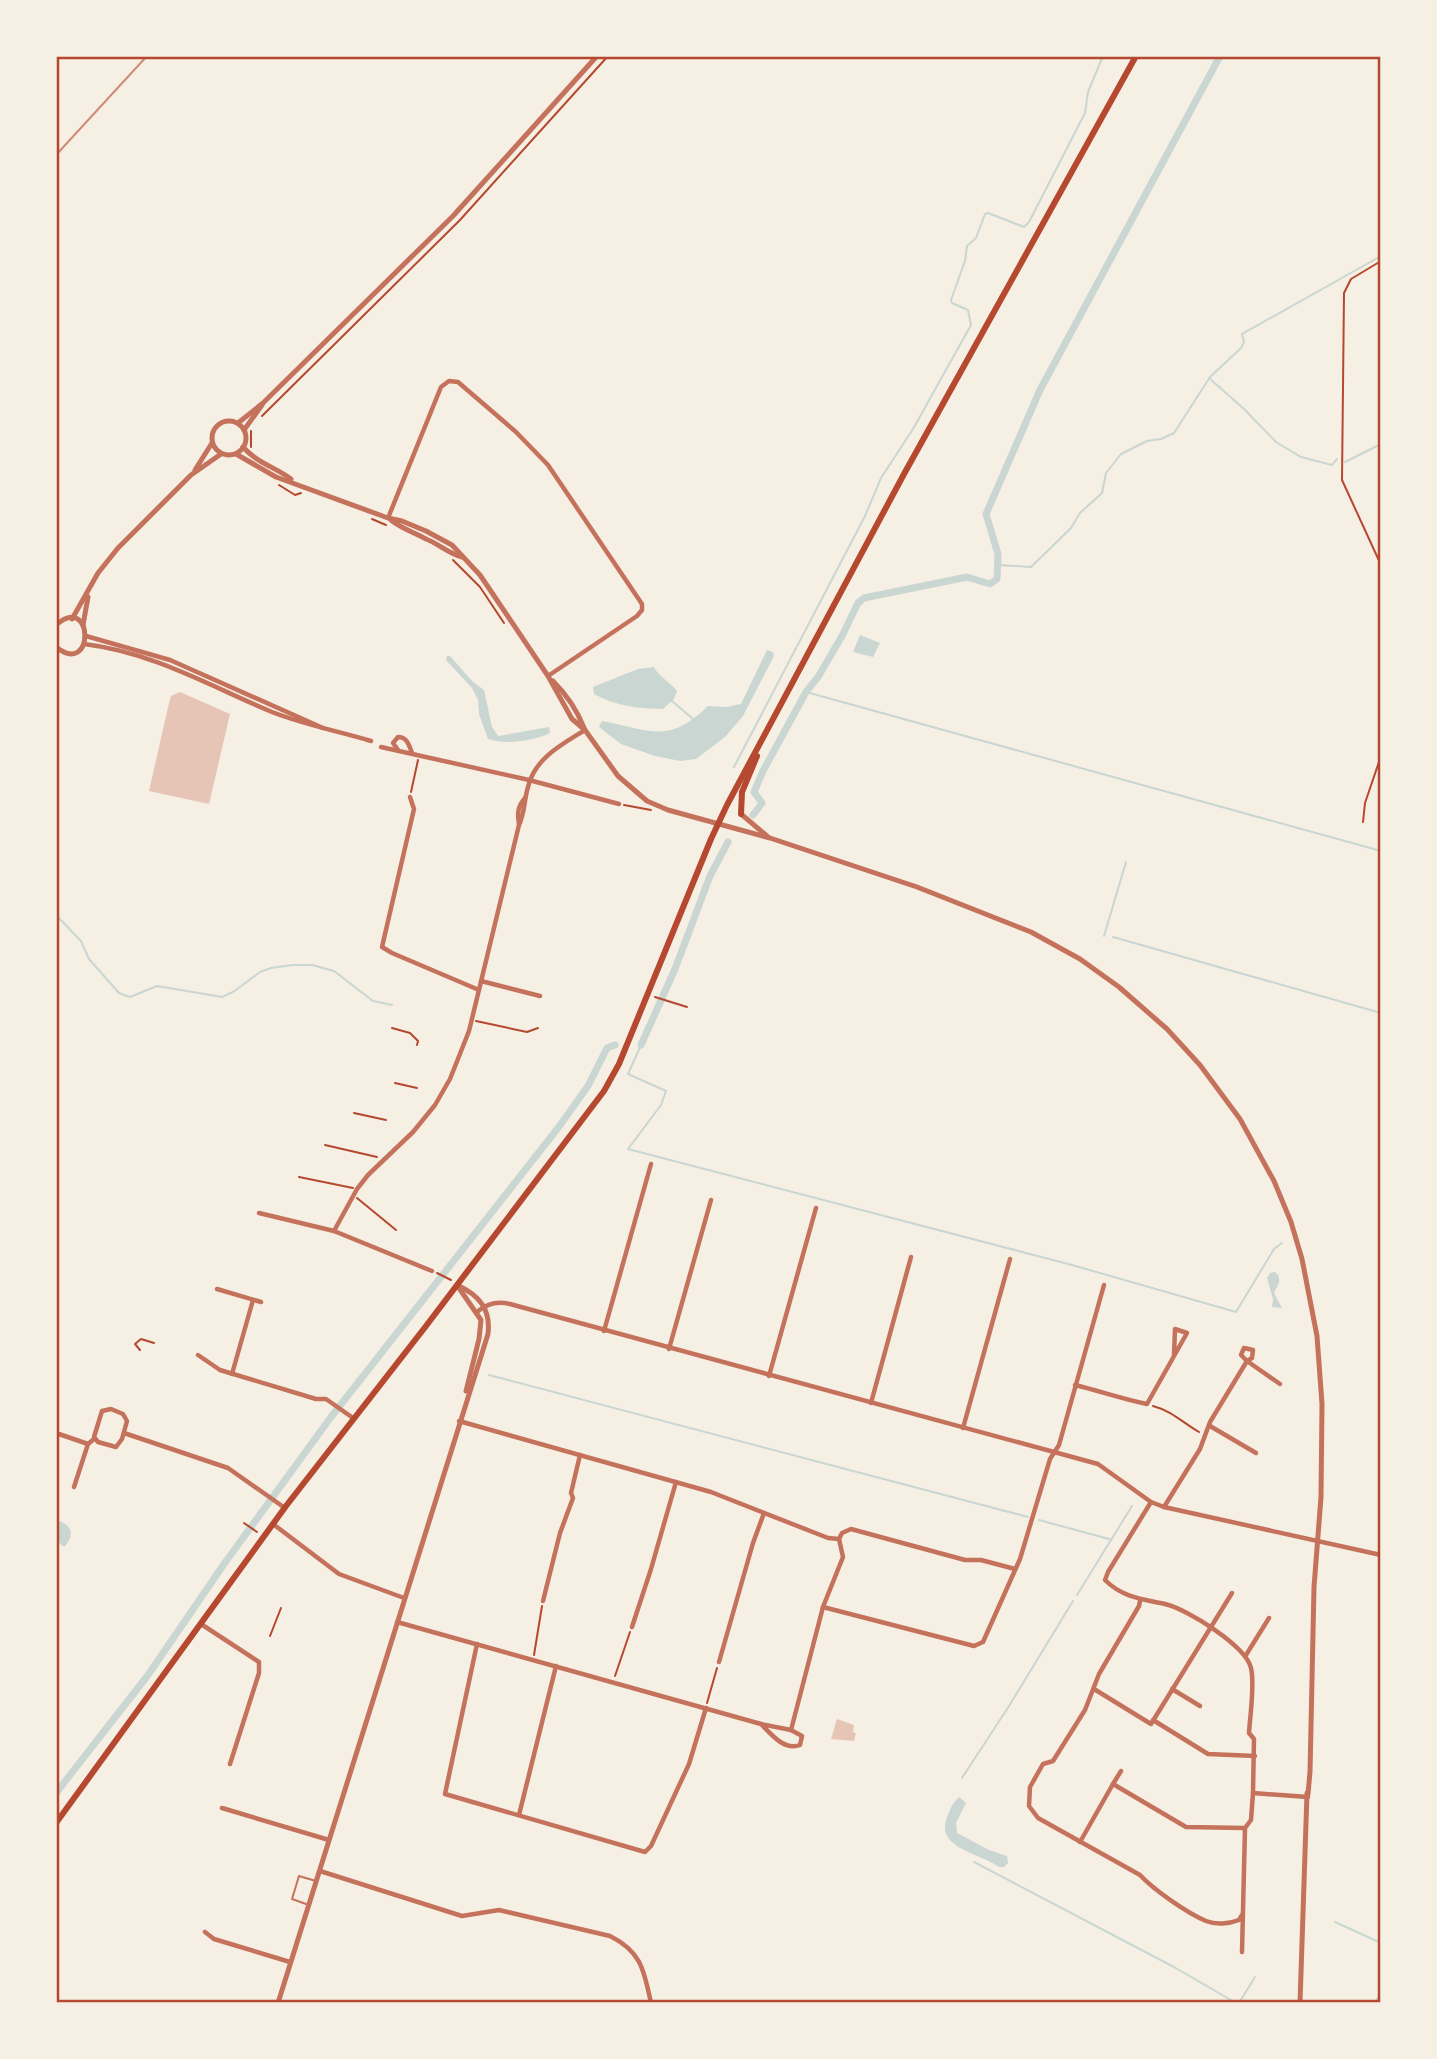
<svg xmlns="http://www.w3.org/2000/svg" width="1437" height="2059" viewBox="0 0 1437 2059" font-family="'Titillium Web',sans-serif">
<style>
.water{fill:#c9d6d2}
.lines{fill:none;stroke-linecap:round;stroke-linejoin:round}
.stream{stroke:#c9d6d2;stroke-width:2}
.canal{stroke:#c9d6d2;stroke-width:7}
.building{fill:#e6c5b7}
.path{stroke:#b5482f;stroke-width:2}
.service{stroke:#c5725c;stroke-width:2}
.minor{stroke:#c5725c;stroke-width:4.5}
.tertiary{stroke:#c5725c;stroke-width:5}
.primary{stroke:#b5482f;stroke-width:6}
.rail{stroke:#cf8b77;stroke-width:2}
.neatline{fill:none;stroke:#b5482f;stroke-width:2.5}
</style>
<rect width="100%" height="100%" fill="#f6efe4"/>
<g class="water">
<path d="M 860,635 L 880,643 L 873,657 L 853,652 Z"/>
<path d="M 767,650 L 773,652 L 774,656 L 743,716 L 725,737 L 696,759 L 680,761 L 655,756 L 621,744 L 599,727 L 602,721 C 650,730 668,745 708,706 L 726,707 L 741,704 Z"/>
<path d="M 447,656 L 450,656 L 472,681 L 484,690 L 492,727 L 498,736 L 549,727 L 550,733 C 532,741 507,745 488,739 L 479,714 L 478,700 L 472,688 L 446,660 Z"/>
<path d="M 654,667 C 657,675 671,683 677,691 L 674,699 L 663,709 C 640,709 615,706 594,694 L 593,687 L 638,669 Z"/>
<path d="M 1275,1272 C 1283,1279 1278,1285 1274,1293 L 1282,1308 L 1272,1307 L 1273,1299 L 1267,1278 L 1270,1273 Z"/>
<path d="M 56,1520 C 73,1525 75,1535 64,1547 L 56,1540 Z"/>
<path d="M 959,1797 L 966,1803 L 956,1823 L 957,1833 L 989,1850 L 1007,1856 L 1008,1863 L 1004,1867 L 999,1867 C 978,1852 933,1848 948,1815 C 951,1807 953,1803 959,1797 Z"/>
</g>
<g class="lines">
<g class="stream">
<path d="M 1209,378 L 1244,409 L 1276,442 L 1301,457 L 1332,465 L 1337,459"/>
<path d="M 1345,462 L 1381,444"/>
<path d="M 998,565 L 1031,567 L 1071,528 L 1080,513 L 1102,493 L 1106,473 L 1121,454 L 1147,441 L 1161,439 L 1174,433 L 1210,377 L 1241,348 L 1244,342 L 1242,334 L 1381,256"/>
<path d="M 806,692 L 1381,851"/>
<path d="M 672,701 L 693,719"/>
<path d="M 734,767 L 865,516 L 881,478 L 913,429 L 971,325 L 968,310 L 952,303 L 951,300 L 965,261 L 967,246 L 976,238 L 985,214 L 988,213 L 1024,227 L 1029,222 L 1085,113 L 1088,92 L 1103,56"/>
<path d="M 56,915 L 81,941 L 89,959 L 119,993 L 130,997 L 157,986 L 222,997 L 233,992 L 260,972 L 271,968 L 292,965 L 312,965 L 334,971 L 373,1001 L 392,1005"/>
<path d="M 1104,936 L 1126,862"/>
<path d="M 1113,937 L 1381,1013"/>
<path d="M 641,1045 L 628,1074 L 666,1091 L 661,1105 L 628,1149 L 1072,1265 L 1236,1312 L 1274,1249 L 1282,1243"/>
<path d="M 489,1375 L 1028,1517"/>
<path d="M 1039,1520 L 1109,1539"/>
<path d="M 1077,1595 L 1132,1506"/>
<path d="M 962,1778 L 1009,1706 L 1073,1601"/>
<path d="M 974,1862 L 1174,1967 L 1236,2003"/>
<path d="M 1335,1922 L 1381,1943"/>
<path d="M 1239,2003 L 1255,1977"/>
<path d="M 1375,2003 L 1381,1992"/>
</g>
<g class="canal">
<path d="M 753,815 L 762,803 L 754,792 L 763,771 L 806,692 L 818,677 L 842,636 L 858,603 L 864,598 L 967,577 L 990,584 L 997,579 L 998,554 L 986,514 L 1040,390 L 1220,56"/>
<path d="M 641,1045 L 675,969 L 710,876 L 728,842"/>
<path d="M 56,1793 L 148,1675 L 224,1564 L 331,1417 L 558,1128 L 588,1086 L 607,1048 L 615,1045"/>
</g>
</g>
<g class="building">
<path d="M 180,692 L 230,714 L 209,804 L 149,791 L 169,703 L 171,696 Z"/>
<path d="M 837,1719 L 854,1725 L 853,1732 L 856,1733 L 854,1741 L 831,1739 Z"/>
</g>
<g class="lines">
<g class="path">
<path d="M 1381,261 L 1351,279 L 1344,293 L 1342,480 L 1381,565"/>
<path d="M 262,416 L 460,220 L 608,56"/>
<path d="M 251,431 L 251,447"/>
<path d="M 279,485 L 295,495 L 301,493"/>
<path d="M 372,519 L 386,525"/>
<path d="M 453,560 L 480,587 L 504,623"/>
<path d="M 411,792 L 418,760"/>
<path d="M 624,805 L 651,810"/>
<path d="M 1363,822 L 1365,803 L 1381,756"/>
<path d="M 655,997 L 687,1007"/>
<path d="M 476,1021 L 527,1032 L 538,1028"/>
<path d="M 392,1028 L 410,1033 L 418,1041 L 417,1045"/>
<path d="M 395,1083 L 417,1088"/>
<path d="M 354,1113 L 386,1120"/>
<path d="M 325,1145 L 377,1157"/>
<path d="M 299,1177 L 353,1188"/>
<path d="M 357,1198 L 396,1230"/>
<path d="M 437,1273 L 451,1280"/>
<path d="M 140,1350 L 135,1344 L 141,1339 L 154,1343"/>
<path d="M 1153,1406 C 1172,1411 1183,1423 1199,1432"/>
<path d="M 244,1523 L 257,1532"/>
<path d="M 270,1636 L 281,1608"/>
<path d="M 534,1655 L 542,1606"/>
<path d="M 615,1676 L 630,1632"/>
<path d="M 707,1703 L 717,1668"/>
</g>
<path class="service" d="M 306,1904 L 292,1899 L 299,1876 L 316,1881"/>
<g class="minor">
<path d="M 388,518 L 441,387 L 449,381 L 458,382 L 516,432 L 548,465 L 642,604 L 642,610 L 637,616 L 548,676"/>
<path d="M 86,636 L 170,660 L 323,728"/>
<path d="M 84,644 C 152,652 210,686 272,712 C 305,725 338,731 371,741"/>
<path d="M 381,747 L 529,780 L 619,804"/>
<path d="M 398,750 L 393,743 L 398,737 C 407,737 409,745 412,753"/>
<path d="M 410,797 L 414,809 L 382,947 L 392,953 L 479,990"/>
<path d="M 519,824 C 517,813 518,806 525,798"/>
<path d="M 481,981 L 540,996"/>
<path d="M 259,1213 L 334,1231 L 432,1271"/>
<path d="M 334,1231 L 357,1189 L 368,1175 L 413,1132 L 435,1105 L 450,1079 L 469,1031 L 519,825 C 525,812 524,800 528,787 C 535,758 561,745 585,730"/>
<path d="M 217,1289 L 261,1302"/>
<path d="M 477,1312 C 486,1304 498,1301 510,1304 L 1098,1464 L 1151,1502 L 1164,1507 L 1381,1555"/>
<path d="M 604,1331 L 651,1164"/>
<path d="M 669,1349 L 711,1200"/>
<path d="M 198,1355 L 220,1370 L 316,1399 L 326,1399 L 353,1418"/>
<path d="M 232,1374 L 253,1300"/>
<path d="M 769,1376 L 816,1208"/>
<path d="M 1075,1385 C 1100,1391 1122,1399 1147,1404 L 1187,1333 L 1175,1329 L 1174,1355"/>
<path d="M 871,1403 L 911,1257"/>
<path d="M 111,1409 L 123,1414 L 127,1421 L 122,1439 L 116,1447 L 98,1442 L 94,1437 L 102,1411 Z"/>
<path d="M 459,1421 L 711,1492 L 828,1538 L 839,1539 L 842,1533 L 851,1529 L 965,1560 L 981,1560 L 1015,1569"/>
<path d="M 1210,1426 L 1256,1453"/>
<path d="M 963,1428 L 1010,1259"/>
<path d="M 56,1433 L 88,1444"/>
<path d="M 124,1433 L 228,1468 L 285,1508"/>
<path d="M 74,1487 L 88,1444 L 94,1439"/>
<path d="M 1151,1502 L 1108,1572 L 1105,1580 C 1123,1598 1143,1599 1165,1604 C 1187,1609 1246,1646 1251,1668 C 1255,1685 1250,1715 1249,1733 L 1254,1739 L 1253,1793 L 1308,1797"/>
<path d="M 1164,1507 L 1200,1449 L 1210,1422 L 1247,1361 L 1252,1358 L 1253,1350 L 1244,1348 L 1241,1355 L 1247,1361 L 1280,1384"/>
<path d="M 273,1524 L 339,1574 L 404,1598"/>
<path d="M 543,1601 L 560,1533 L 573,1498 L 571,1493 L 580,1455"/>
<path d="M 1140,1601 L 1139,1606 L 1099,1674 L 1085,1710 L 1053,1761 L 1043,1764 L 1030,1787 L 1029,1806 L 1038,1818 L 1140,1875 C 1154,1890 1187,1913 1206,1921 C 1216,1925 1229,1924 1239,1920 L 1242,1915"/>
<path d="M 823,1607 L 974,1646 L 983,1642 L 1020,1559 L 1050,1459 L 1059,1445 L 1104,1285"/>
<path d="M 397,1622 L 761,1724 L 791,1730 L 802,1736 L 800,1745 C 784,1751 771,1734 761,1724"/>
<path d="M 201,1624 L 259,1662 L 259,1673 L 230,1764"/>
<path d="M 632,1627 L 651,1569 L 676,1482"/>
<path d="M 477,1644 L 445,1794 L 645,1852 L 651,1846 L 689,1764 L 706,1708"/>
<path d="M 1246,1655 L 1269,1618"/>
<path d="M 719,1662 L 753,1543 L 764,1513"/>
<path d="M 1094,1689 L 1151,1724 L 1232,1593"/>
<path d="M 1172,1689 L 1200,1706"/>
<path d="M 1153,1720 L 1208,1754 L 1255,1756"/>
<path d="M 791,1730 L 823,1607 L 843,1557 L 839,1539"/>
<path d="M 1113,1784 L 1121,1771"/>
<path d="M 222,1808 L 329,1840"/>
<path d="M 519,1815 L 556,1666"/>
<path d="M 1080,1842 L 1113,1784 L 1186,1827 L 1245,1828"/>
<path d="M 320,1871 L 462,1916 L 499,1910 L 610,1936 C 642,1952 644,1971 651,2003"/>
<path d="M 205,1932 L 214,1939 L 290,1962"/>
<path d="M 1242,1952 L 1245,1828 L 1251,1820 L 1253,1793"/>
</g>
<g class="tertiary">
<circle cx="229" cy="438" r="17"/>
<path d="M 238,423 L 263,403 L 453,216 L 597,56"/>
<path d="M 244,430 L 262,405"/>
<path d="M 243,447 C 257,463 275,467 291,479"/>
<path d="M 236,454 L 276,477 L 388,518 L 402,521 L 426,531 L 452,545 L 480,575 L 548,676 L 572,719 L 585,730 L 618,776 L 647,801 L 668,810 L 770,838 L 917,887 L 1031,932 L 1080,959 L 1119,987 L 1167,1029 L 1200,1065 L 1240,1119 L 1274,1181 L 1291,1222 L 1302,1259 L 1317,1336 L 1322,1404 L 1321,1497 L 1314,1587 L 1310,1772 L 1308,1794"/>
<path d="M 195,470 L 212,443"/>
<path d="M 391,520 C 402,529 414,532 426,539 C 439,544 449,554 462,557"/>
<path d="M 72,619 L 98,573 L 118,548 L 191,475 L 221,454"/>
<path d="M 56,625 C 94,592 95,678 56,647"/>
<path d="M 83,625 L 88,597"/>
<path d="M 553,681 C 566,694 577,710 584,728"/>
<path d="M 741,814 L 767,836"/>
<path d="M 459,1288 L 481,1320 L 479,1339 L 466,1391"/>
<path d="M 278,2003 L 488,1334 C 491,1309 479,1295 457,1285"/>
<path d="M 1300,2003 L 1307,1793"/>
</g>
<g class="primary">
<path d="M 741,814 L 742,792 L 757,756"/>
<path d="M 56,1823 L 286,1506 L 426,1326 L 604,1091 L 619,1064 L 711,839 L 727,805 L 904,474 L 1136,56"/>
</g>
<path class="rail" d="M 56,155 L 147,56"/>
</g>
<rect width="1437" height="2059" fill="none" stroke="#f6efe4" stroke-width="116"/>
<rect x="58" y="58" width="1321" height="1943" class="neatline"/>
</svg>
